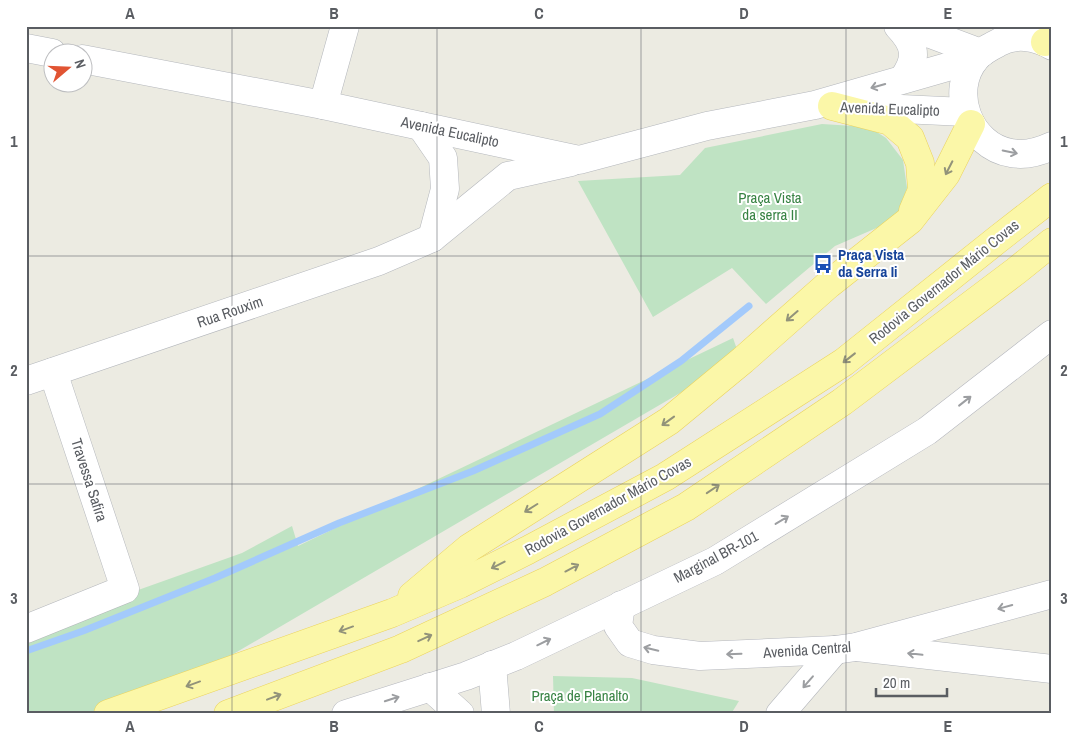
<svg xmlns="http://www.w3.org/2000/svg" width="1078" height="740" viewBox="0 0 1078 740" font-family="'Archivo Narrow',sans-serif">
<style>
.green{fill:#bfe3c3}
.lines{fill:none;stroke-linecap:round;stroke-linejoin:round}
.stream{stroke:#a3cafb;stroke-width:7}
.street-casing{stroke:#b4b7bc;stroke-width:29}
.secondary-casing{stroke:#b5b7be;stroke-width:29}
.primary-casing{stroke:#ebd35c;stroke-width:29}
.street{stroke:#fff;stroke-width:28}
.secondary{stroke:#fff;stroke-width:28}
.primary{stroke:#fbf7a8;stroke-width:28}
.oneway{stroke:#9c9ea1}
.oneway2{stroke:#92937a}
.grid{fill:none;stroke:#5a5d62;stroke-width:1;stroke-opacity:0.55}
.labels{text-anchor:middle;stroke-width:4;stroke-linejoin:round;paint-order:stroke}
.street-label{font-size:15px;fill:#5a5d62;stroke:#fff}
.park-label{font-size:15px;fill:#388344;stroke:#fff}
.transit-label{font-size:15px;font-weight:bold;fill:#164399;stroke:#fff;text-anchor:start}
.neatline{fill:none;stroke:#5a5d62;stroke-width:2}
.grid-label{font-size:16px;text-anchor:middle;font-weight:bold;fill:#5a5d62}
</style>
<rect width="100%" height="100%" fill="#ecebe2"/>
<g class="green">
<path d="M 822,124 L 869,127 L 886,138 L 903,160 L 907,188 L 899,210 L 888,223 L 835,246 L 766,304 L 732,268 L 653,317 L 578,181 L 680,175 L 705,148 Z"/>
<path d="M 733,338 L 740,358 L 146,705 L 119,714 L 26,714 L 26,630 L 242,553 L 292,526 L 298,546 Z"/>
<path d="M 553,676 L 632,678 L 739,701 L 731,714 L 554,714 Z"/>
</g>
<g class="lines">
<path class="stream" d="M 26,651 L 83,631 L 215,578 L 339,523 L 473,471 L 600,414 L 681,361 L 749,306"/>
<g class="street-casing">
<g id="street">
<path d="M 898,26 C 916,45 918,58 903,79"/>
<path d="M 909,26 L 981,53"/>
<path d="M 1052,46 C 1036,36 1014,33 998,43 C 990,47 982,51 976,58 C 948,91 969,146 1011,153 C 1026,156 1039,152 1052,146"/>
<path d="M 26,48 L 52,53"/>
<path d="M 82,59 L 323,105 L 579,160 L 707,126 L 815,105 L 975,59"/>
<path d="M 323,105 L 345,26"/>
<path d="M 859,107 L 965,112"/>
<path d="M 421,126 L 443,158 L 445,189 L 432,238"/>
<path d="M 26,381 L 379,261 L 432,238 L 508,176 L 571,162"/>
<path d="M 26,629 L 125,589 L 53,372"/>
<path d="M 857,647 L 1052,669"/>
<path d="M 492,665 L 496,714"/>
<path d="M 430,687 L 460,714"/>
<path d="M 780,714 L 835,650"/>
</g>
</g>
<g class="secondary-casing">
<g id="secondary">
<path d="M 621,605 L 618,626 L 630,643 L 653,650 L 700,656 L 835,650 L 856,647 L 1052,594"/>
<path d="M 346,714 L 466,676 L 516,656 L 715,561 L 927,431 L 1052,334"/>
</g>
</g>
<g class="primary-casing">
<g id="primary">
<path d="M 1045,42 L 1052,39"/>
<path d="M 832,106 L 890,121 L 910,138 L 920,163 L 922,190 L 913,211"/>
<path d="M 412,596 L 469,548 L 669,421 L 743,360 L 829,284 L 910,220 L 946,174 L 971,124"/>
<path d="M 108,714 L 392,613 L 460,584 L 528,550 L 665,477 L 844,362 L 998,239 L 1052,197"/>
<path d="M 228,714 L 401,649 L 545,582 L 686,507 L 842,402 L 1016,271 L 1052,242"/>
</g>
</g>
<use href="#street" class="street"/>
<use href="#secondary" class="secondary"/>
<use href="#primary" class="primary"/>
</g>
<defs><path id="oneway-shaft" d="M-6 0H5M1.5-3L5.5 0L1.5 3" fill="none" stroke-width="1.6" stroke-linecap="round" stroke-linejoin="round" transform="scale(1.25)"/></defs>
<g class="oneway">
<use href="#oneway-shaft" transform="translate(878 86) rotate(164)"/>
<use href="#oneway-shaft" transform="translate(1010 152) rotate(12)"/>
<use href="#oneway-shaft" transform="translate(965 401) rotate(-38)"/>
<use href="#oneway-shaft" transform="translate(782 520) rotate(-31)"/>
<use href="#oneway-shaft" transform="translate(1005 607) rotate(165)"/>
<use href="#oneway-shaft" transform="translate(544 642) rotate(-26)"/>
<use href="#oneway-shaft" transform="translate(651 649) rotate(-167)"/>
<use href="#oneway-shaft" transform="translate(734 654) rotate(178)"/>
<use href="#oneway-shaft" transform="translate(915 654) rotate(-174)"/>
<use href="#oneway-shaft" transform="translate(808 682) rotate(131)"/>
<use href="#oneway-shaft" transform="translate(392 699) rotate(-18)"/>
</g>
<g class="oneway2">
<use href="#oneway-shaft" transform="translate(949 168) rotate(117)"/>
<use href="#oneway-shaft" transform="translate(792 316) rotate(139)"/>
<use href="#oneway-shaft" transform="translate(849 358) rotate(142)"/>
<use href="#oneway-shaft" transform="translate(668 421) rotate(144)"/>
<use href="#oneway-shaft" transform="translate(713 489) rotate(-34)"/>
<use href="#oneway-shaft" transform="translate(531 508) rotate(148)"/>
<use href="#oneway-shaft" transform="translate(498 565) rotate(153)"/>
<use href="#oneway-shaft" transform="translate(572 568) rotate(-28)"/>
<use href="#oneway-shaft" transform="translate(346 629) rotate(160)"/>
<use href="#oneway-shaft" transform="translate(425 638) rotate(-25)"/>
<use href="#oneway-shaft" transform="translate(193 684) rotate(160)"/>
<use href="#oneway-shaft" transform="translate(274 697) rotate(-21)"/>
</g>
<path class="grid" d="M 232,26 L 232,714M 437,26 L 437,714M 641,26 L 641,714M 846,26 L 846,714M 26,256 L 1052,256M 26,484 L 1052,484"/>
<defs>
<g id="bus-bare" transform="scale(1.5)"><path d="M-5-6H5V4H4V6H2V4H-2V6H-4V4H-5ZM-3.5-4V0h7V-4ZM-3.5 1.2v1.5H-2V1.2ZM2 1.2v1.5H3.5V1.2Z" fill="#1a4fb4" stroke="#fff" stroke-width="2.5" paint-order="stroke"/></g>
</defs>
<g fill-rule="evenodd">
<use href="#bus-bare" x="823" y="264"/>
</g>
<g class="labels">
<g class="street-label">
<text transform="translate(890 109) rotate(2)" y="5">Avenida Eucalipto</text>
<text transform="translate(450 132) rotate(12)" y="5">Avenida Eucalipto</text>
<text transform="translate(944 282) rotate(-39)" y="5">Rodovia Governador Mário Covas</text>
<text transform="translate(230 312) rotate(-19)" y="5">Rua Rouxim</text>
<text transform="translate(89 480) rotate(72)" y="5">Travessa Safira</text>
<text transform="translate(608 506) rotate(-29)" y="5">Rodovia Governador Mário Covas</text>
<text transform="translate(716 557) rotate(-28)" y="5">Marginal BR-101</text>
<text transform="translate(807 650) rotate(-4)" y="5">Avenida Central</text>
</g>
<g class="park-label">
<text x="770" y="203">Praça Vista<tspan x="770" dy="17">da serra II</tspan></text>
<text x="580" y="701">Praça de Planalto</text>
</g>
<g class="transit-label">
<text x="838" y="260">Praça Vista<tspan x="838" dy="17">da Serra Ii</tspan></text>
</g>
</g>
<rect width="1078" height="740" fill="none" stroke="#ffffff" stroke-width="55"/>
<g transform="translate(68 68) rotate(71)"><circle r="24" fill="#ffffff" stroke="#bdbec0"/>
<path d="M0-4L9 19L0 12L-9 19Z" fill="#e15433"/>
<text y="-8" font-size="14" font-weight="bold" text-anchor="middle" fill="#5a5d62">N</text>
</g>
<path d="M876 688v8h71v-8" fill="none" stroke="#5a5d62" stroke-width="2.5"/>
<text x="883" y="688" font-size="15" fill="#5a5d62" stroke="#ffffff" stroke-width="4" paint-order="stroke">20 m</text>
<rect x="28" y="28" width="1022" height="684" class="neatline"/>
<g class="grid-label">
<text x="130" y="19">A</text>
<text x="334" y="19">B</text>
<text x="539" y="19">C</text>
<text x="744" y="19">D</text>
<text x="948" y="19">E</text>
<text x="14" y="147">1</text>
<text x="1064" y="147">1</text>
<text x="14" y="376">2</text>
<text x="1064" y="376">2</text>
<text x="14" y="604">3</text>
<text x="1064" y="604">3</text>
<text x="130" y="732">A</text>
<text x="334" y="732">B</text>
<text x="539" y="732">C</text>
<text x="744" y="732">D</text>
<text x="948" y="732">E</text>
</g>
</svg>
